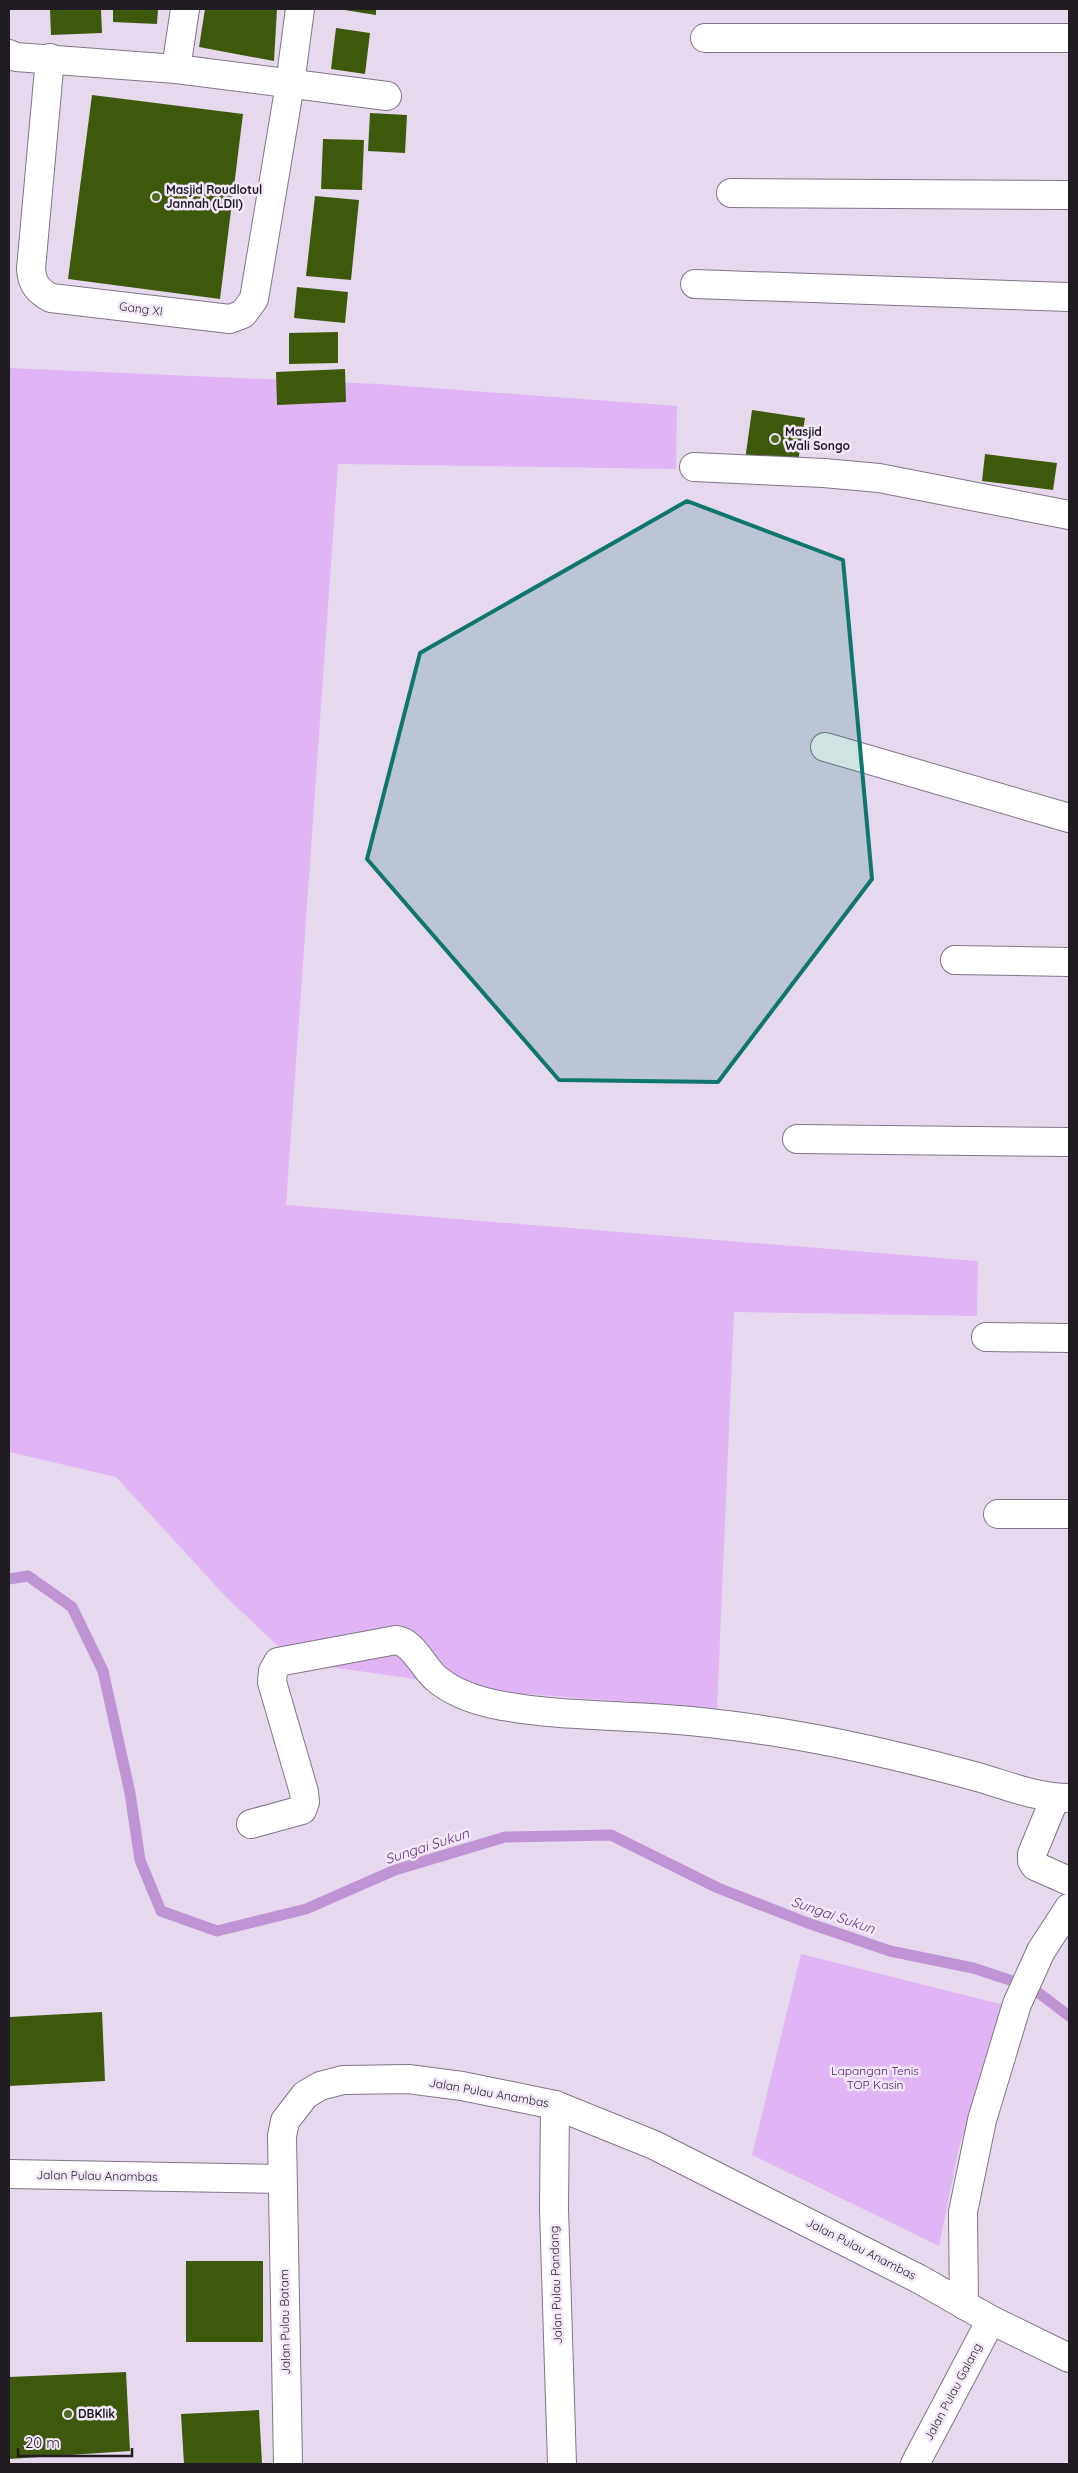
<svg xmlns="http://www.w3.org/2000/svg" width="1078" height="2473" viewBox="0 0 1078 2473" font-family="Quicksand,sans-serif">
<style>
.green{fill:#e0b5f5}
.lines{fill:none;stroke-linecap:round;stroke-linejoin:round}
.stream{stroke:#bf94d5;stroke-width:11}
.building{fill:#3f590c}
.minor-casing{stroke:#817587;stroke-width:30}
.minor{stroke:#fff;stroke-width:28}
.marked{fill:#0f766e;fill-opacity:0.2;stroke:#0f766e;stroke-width:4;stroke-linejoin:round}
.poi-dot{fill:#4f6b1e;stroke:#f3e7fa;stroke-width:2}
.labels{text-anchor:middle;stroke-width:5;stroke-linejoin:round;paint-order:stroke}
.poi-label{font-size:12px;font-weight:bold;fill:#201c22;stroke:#f3e7fa;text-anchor:start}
.street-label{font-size:12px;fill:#201c22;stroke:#f3e7fa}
.park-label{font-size:12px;fill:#56206d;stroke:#f3e7fa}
.water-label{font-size:14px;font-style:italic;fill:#67317f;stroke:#f3e7fa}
</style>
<rect width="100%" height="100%" fill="#e6d9ed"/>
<g class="green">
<path d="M 9,368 L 378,384 L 677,406 L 676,469 L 338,464 L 286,1205 L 978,1261 L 977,1316 L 734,1312 L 717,1709 L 514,1693 L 295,1662 L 226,1597 L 116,1477 L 9,1452 Z"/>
<path d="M 801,1954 L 1004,2005 L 959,2148 L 939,2246 L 752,2155 Z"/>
</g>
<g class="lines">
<path class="stream" d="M 9,1579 L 28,1576 L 72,1607 L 103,1671 L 130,1793 L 140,1860 L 161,1911 L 217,1931 L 306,1909 L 395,1870 L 505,1837 L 611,1835 L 718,1888 L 805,1922 L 890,1951 L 973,1968 L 1031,1987 L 1069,2016"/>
</g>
<g class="building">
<path d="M 50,9 L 101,9 L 102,33 L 51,35 Z"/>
<path d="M 113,9 L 158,9 L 157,24 L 113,22 Z"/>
<path d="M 205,9 L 277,9 L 274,61 L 199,47 Z"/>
<path d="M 338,9 L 376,9 L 376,15 Z"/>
<path d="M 336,28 L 370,33 L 365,74 L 331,69 Z"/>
<path d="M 92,95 L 243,114 L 220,299 L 68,279 Z"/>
<path d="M 370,113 L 407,115 L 405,153 L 368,151 Z"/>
<path d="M 323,139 L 364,140 L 362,190 L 321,189 Z"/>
<path d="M 315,196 L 359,200 L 351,280 L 306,276 Z"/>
<path d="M 297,287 L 348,292 L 345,323 L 294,318 Z"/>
<path d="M 338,332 L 338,363 L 289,364 L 289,333 Z"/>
<path d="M 345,369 L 346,402 L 277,405 L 276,372 Z"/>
<path d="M 752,410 L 805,418 L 797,468 L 745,460 Z"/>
<path d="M 985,454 L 1057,463 L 1053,490 L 982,481 Z"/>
<path d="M 102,2012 L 105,2081 L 9,2086 L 9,2017 Z"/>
<rect x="186" y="2261" width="77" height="81"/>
<path d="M 126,2372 L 130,2451 L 9,2459 L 9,2377 Z"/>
<path d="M 259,2410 L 262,2463 L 184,2464 L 181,2414 Z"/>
</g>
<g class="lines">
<g class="minor-casing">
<g id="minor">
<path d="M 705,38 L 1069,38"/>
<path d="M 9,54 L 16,57 L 176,69 L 387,96"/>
<path d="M 50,58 L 31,269 C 32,284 38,291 51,298 L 230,319 L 243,314 L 254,299 L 290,84 L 300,9"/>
<path d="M 176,69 L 185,9"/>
<path d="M 731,193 L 1069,195"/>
<path d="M 695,284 L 1069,297"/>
<path d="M 694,467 L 824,473 L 879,478 L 1069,515"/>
<path d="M 825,747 L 1069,818"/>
<path d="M 955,960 L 1069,962"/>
<path d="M 797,1139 L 1069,1142"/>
<path d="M 986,1337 L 1069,1338"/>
<path d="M 998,1514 L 1069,1514"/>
<path d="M 1055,1798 L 1032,1854 L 1032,1861 L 1035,1866 L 1069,1881"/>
<path d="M 251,1824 L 302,1810 L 305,1802 L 304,1792 L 272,1682 L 273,1671 L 278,1662 L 396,1640 C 414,1642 424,1670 438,1680 C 453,1692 475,1700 493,1704 C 562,1718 631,1714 700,1722 C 739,1726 778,1732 816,1739 C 869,1749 922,1762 974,1776 C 1006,1785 1036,1798 1069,1798"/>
<path d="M 555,2105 L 554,2209 L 562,2464"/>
<path d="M 9,2174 L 282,2179"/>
<path d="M 964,2305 L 963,2212 L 982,2120 L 1017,2004 L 1041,1951 L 1069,1908"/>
<path d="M 288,2464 L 282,2136 L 285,2121 L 305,2095 L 320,2086 L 343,2080 L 408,2079 L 462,2086 L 555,2105 L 654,2145 L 919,2279 L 991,2320 L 1069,2358"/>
<path d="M 915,2464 L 991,2320"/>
</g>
</g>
<use href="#minor" class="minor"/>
</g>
<path class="marked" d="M 687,501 L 843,560 L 872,879 L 718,1082 L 559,1080 L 367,859 L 420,653 Z"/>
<g class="poi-dot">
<circle cx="156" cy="197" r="5"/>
<circle cx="775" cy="439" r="5"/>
<circle cx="68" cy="2414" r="5"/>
</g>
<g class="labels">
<g class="poi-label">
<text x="166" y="194">Masjid Roudlotul<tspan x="166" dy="14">Jannah (LDII)</tspan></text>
<text x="785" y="436">Masjid<tspan x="785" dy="14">Wali Songo</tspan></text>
<text x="78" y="2418">DBKlik</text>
</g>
<g class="street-label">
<text transform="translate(141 309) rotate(7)" y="4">Gang XI</text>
<text transform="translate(489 2093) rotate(10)" y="4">Jalan Pulau Anambas</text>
<text transform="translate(97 2176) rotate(1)" y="4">Jalan Pulau Anambas</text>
<text transform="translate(861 2249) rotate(27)" y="4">Jalan Pulau Anambas</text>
<text transform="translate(556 2285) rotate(-92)" y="4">Jalan Pulau Pandang</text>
<text transform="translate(285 2322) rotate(-91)" y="4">Jalan Pulau Batam</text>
<text transform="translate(953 2392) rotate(-62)" y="4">Jalan Pulau Galang</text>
</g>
<g class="park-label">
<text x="875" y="2075">Lapangan Tenis<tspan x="875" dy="14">TOP Kasin</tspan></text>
</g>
<g class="water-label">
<text transform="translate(427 1846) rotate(-18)" y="5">Sungai Sukun</text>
<text transform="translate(833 1915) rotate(19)" y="5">Sungai Sukun</text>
</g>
</g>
<rect width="1078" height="2473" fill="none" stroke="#201c22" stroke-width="20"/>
<path d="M18 2448v8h114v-8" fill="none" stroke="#201c22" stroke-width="2.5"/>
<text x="25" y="2448" font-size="15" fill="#201c22" stroke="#f3e7fa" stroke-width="4" paint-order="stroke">20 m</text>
</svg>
